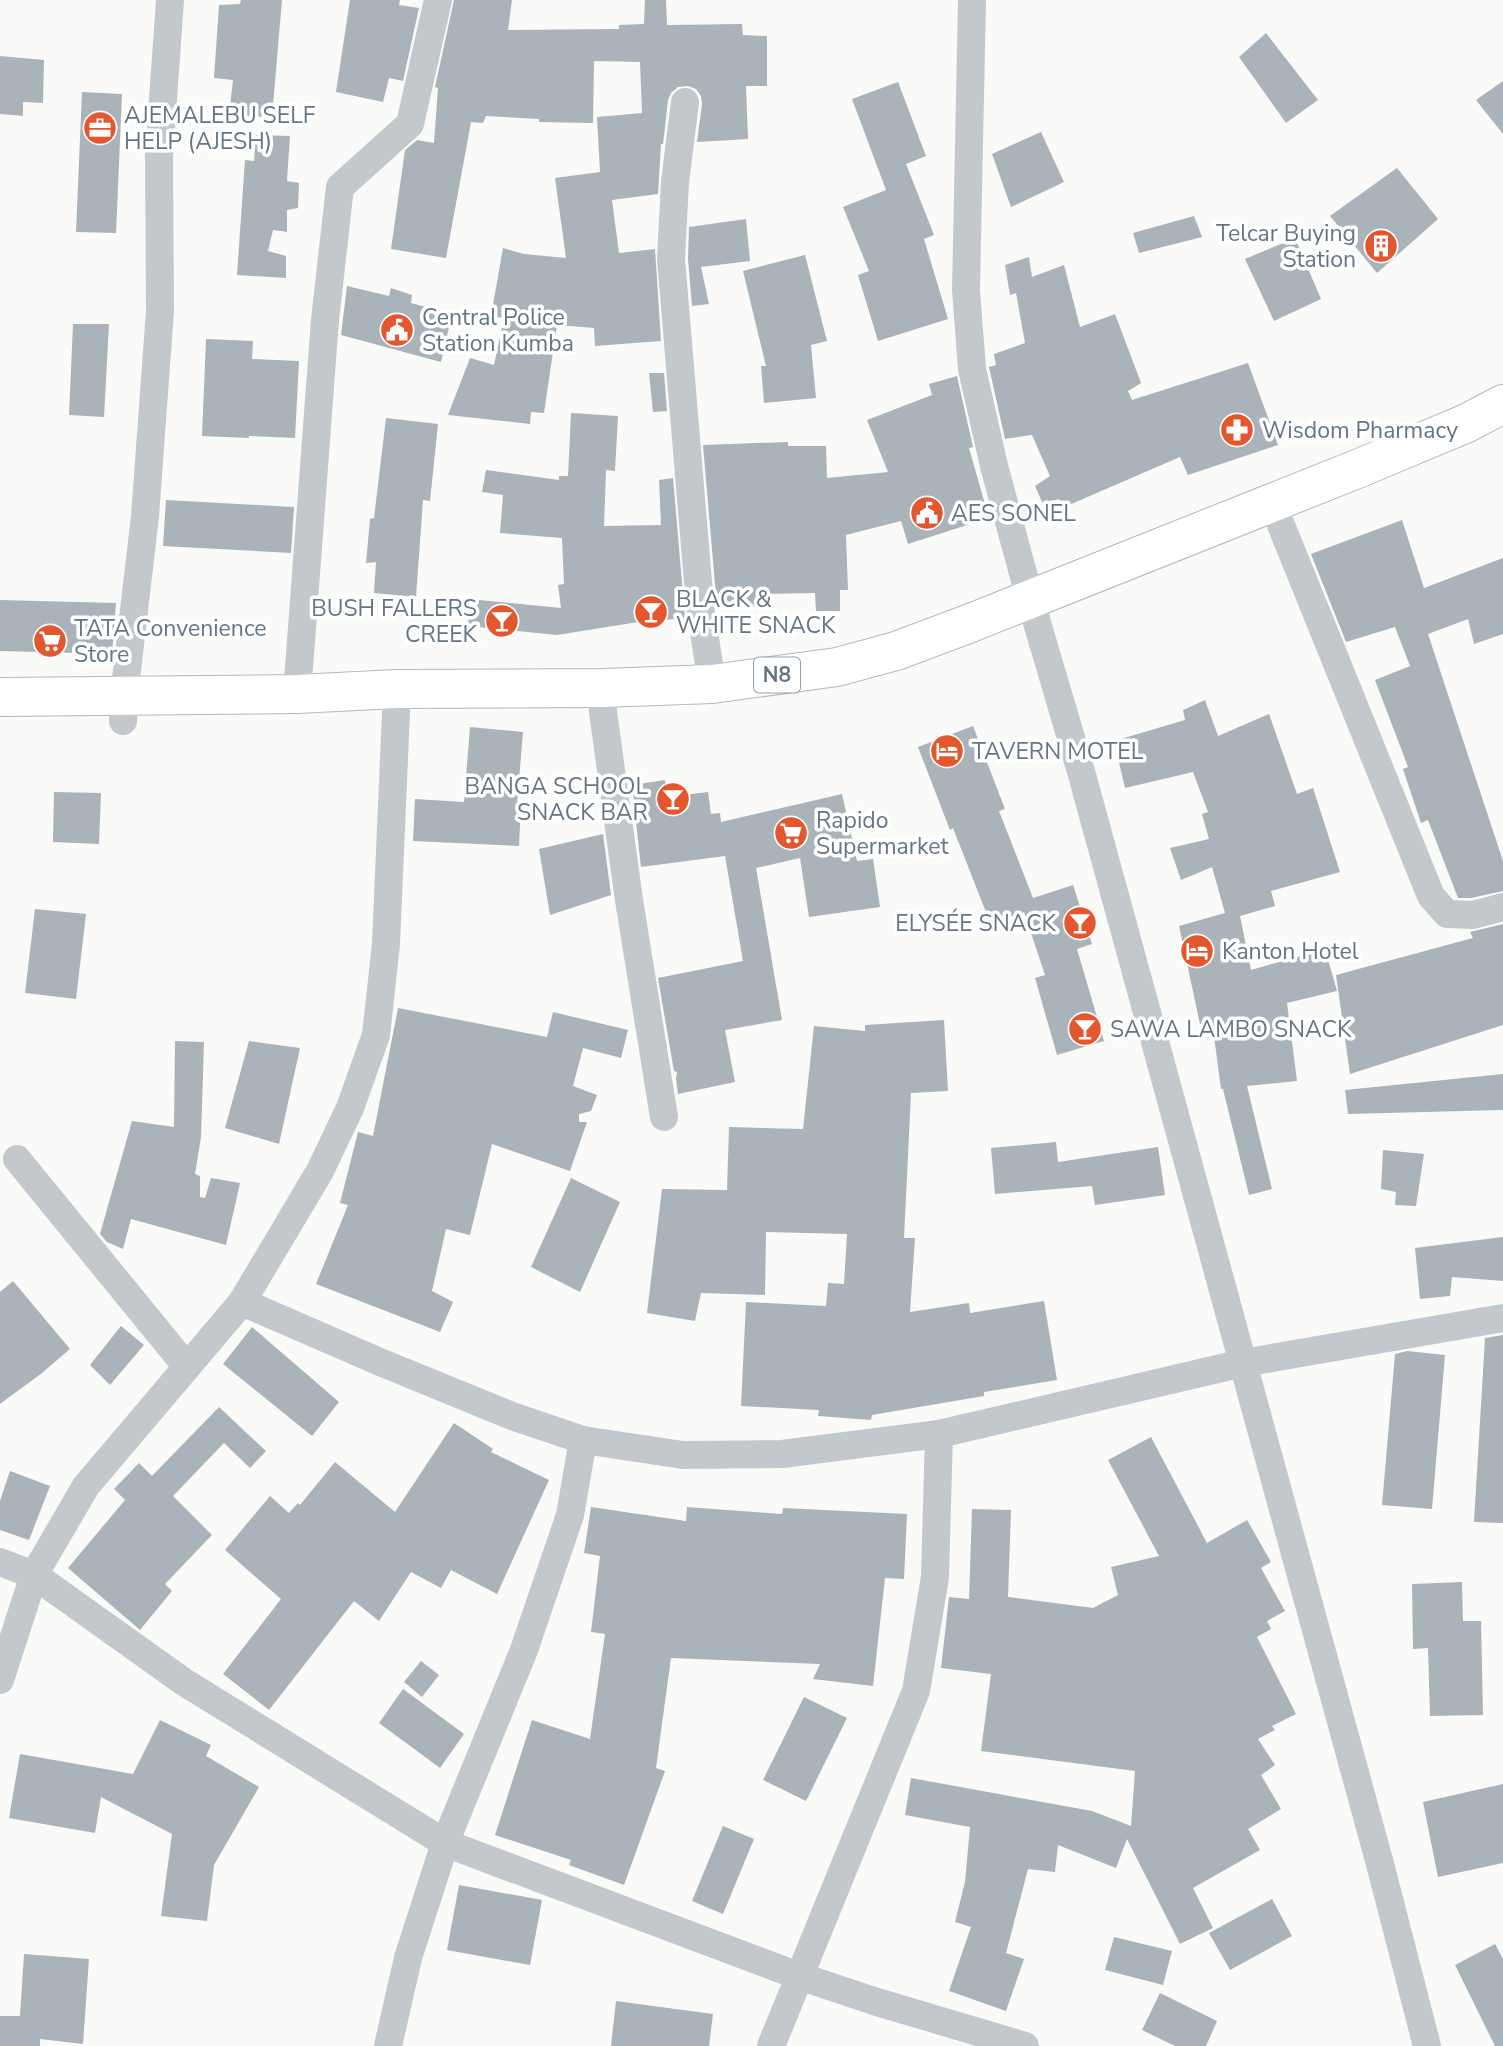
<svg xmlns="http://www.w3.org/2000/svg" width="1503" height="2046" viewBox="0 0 1503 2046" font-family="'Nunito Sans',sans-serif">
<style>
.building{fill:#aab3b9}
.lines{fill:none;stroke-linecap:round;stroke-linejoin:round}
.highway-casing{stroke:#b4b9bd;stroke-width:40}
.minor{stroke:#c3c8cc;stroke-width:28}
.highway{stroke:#fff;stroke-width:38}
.labels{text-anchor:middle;stroke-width:7;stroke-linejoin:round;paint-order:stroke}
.shield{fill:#fff;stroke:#939fa8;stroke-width:2}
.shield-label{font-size:21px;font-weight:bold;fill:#657683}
.poi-label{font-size:23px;fill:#657683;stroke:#fff;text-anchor:start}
</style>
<rect width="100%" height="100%" fill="#fafaf8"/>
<g class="building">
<path d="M 241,0 L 282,0 L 272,117 L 229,115 L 233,80 L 214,78 L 219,5 L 240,4 Z"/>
<path d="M 350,0 L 400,0 L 399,5 L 419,8 L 403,81 L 389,78 L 383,102 L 336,92 Z"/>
<path d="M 454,0 L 512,0 L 508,30 L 619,29 L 619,25 L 644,24 L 645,0 L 666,0 L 667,25 L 742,24 L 743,35 L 767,36 L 767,86 L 746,86 L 748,139 L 697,142 L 702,104 L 701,96 L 696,89 L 688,86 L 678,87 L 671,93 L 668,100 L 663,144 L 661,144 L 658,194 L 612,200 L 619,253 L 655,249 L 661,341 L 595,346 L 594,328 L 557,325 L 544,413 L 531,412 L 530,424 L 448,415 L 470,358 L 494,365 L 504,318 L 491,316 L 503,248 L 524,254 L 566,258 L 555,178 L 600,172 L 597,117 L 642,113 L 640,62 L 594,61 L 593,123 L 539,122 L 539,119 L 486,116 L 483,123 L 471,122 L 446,258 L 391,249 L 405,150 L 417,140 L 434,143 L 438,88 L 435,87 Z"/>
<path d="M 1266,33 L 1318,100 L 1286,123 L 1239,57 Z"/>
<path d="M 0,56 L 44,60 L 43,103 L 23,102 L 23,116 L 0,114 Z"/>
<path d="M 1503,81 L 1503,134 L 1476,100 Z"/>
<path d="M 898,82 L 926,156 L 906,164 L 934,235 L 924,239 L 948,319 L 878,341 L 858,275 L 869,271 L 843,207 L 886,190 L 852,99 Z"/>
<path d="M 82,92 L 122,94 L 116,233 L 76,232 Z"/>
<path d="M 1041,132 L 1064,182 L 1011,207 L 992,154 Z"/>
<path d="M 256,135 L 290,136 L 287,181 L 299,183 L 298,208 L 287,210 L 287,232 L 273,230 L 268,251 L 286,256 L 286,278 L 237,275 L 245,160 L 254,161 Z"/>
<path d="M 1397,168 L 1438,219 L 1377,273 L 1330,216 Z"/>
<path d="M 1194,216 L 1202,237 L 1139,253 L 1133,233 Z"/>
<path d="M 746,219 L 750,261 L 701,267 L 709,304 L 692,306 L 688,259 L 689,227 Z"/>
<path d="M 1295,238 L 1321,299 L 1274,321 L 1245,259 Z"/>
<path d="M 805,255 L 827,341 L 811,345 L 816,398 L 764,403 L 761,366 L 766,366 L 743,271 Z"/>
<path d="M 1029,257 L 1032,277 L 1064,265 L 1080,327 L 1115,314 L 1141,383 L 1128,391 L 1132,400 L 1248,363 L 1278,445 L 1188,475 L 1180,457 L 1062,508 L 1059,499 L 1043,504 L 1035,486 L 1050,476 L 1032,435 L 1005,439 L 989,367 L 996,365 L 994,354 L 1025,343 L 1016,293 L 1010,295 L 1005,265 Z"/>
<path d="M 347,286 L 389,296 L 391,288 L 412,295 L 411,303 L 452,314 L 441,362 L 341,335 Z"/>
<path d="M 73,324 L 109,324 L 104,417 L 69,415 Z"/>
<path d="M 206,339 L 253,341 L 252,359 L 299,361 L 295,438 L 249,436 L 249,438 L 202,436 Z"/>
<path d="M 649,373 L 664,373 L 667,411 L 653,412 Z"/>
<path d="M 957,376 L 973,447 L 969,448 L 989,518 L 908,544 L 901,521 L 846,535 L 848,590 L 840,590 L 840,611 L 816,611 L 815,593 L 757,594 L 757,607 L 717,607 L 703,445 L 788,442 L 788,446 L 826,446 L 827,478 L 888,472 L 867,420 L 932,395 L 929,384 Z"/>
<path d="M 571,413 L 618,416 L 615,471 L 606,470 L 604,526 L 661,525 L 659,480 L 673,478 L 685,618 L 632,623 L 557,635 L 468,626 L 470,599 L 561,608 L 558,585 L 564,584 L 562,538 L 500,533 L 503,495 L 482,492 L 486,470 L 559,480 L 559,476 L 568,476 Z"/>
<path d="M 386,418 L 438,424 L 430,501 L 423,500 L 416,597 L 374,593 L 376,562 L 366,563 L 370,519 L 374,518 Z"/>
<path d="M 166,500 L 294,507 L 291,553 L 163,546 Z"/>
<path d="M 1402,520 L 1424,588 L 1503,558 L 1503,634 L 1474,644 L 1468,619 L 1428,634 L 1503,861 L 1503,891 L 1471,898 L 1458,898 L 1428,820 L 1421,823 L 1403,769 L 1408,767 L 1375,680 L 1410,666 L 1395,627 L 1346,642 L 1311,554 Z"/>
<path d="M 0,600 L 116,603 L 112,654 L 0,651 Z"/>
<path d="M 1205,700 L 1218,736 L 1269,714 L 1297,794 L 1313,788 L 1340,872 L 1271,891 L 1275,906 L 1240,916 L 1251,970 L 1325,949 L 1337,991 L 1287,1003 L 1297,1081 L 1247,1086 L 1272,1189 L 1249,1195 L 1223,1089 L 1221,1089 L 1212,1021 L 1200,1024 L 1179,926 L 1225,913 L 1212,867 L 1181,880 L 1170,848 L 1209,839 L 1202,814 L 1208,812 L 1193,772 L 1125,788 L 1114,741 L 1185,720 L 1183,710 Z"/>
<path d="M 973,726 L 1005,809 L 999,811 L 1033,898 L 1073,885 L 1092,944 L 1077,949 L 1104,1041 L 1057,1055 L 1035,978 L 1045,975 L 1024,912 L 991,925 L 953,828 L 950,830 L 918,747 Z"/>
<path d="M 470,727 L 523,732 L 517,804 L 521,804 L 519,846 L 413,841 L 415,799 L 464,802 Z"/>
<path d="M 665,780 L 668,797 L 708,792 L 711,814 L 720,813 L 721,822 L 842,794 L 857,861 L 873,859 L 880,907 L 809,917 L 800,858 L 756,868 L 782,1020 L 725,1030 L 735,1082 L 678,1094 L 676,1079 L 677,1072 L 674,1071 L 671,1054 L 658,978 L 743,961 L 725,856 L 641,867 L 632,785 Z"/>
<path d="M 54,792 L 101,793 L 99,844 L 53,842 Z"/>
<path d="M 603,834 L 611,895 L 550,915 L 539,849 Z"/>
<path d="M 35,909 L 86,914 L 76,999 L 25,993 Z"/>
<path d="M 1503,924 L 1503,1025 L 1350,1074 L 1336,975 L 1473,938 L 1470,932 Z"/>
<path d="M 398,1008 L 547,1037 L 553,1012 L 628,1030 L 621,1058 L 583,1048 L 573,1086 L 597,1095 L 591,1111 L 579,1114 L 579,1122 L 587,1122 L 570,1171 L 492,1144 L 470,1235 L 446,1229 L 432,1291 L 453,1302 L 440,1332 L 316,1284 L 348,1205 L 340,1203 L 358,1132 L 373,1136 Z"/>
<path d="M 944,1020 L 948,1091 L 911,1093 L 904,1238 L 915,1238 L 910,1312 L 969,1303 L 970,1313 L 1044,1301 L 1057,1380 L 984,1392 L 984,1396 L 872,1415 L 871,1420 L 818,1416 L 819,1410 L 741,1406 L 746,1302 L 826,1306 L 828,1283 L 844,1284 L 847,1234 L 766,1232 L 765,1295 L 701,1293 L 695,1321 L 647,1313 L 662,1189 L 727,1190 L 729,1127 L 803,1129 L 814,1026 L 865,1031 L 865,1025 Z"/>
<path d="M 175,1041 L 204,1042 L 201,1137 L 195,1174 L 200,1176 L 200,1197 L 205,1198 L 211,1178 L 240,1183 L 226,1245 L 131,1219 L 123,1249 L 107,1242 L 100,1234 L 132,1121 L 174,1127 Z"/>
<path d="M 249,1041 L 300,1048 L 279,1144 L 225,1128 Z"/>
<path d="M 1503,1074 L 1503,1110 L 1348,1114 L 1345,1090 Z"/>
<path d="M 1056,1142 L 1058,1162 L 1158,1147 L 1165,1195 L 1095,1205 L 1092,1186 L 995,1194 L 991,1148 Z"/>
<path d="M 1383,1150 L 1424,1154 L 1416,1206 L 1395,1205 L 1396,1192 L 1381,1189 Z"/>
<path d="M 571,1178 L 620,1202 L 580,1292 L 531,1267 Z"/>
<path d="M 1503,1237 L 1503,1281 L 1452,1277 L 1450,1296 L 1420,1299 L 1415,1248 Z"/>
<path d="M 13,1281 L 70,1349 L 42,1373 L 0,1404 L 0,1292 Z"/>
<path d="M 121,1326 L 144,1345 L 110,1385 L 90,1365 Z"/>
<path d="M 252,1327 L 339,1402 L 312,1436 L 223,1364 Z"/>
<path d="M 1503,1335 L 1503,1523 L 1474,1522 L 1485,1338 Z"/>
<path d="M 1407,1351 L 1445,1355 L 1432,1509 L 1382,1505 L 1395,1354 Z"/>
<path d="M 219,1407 L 266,1451 L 250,1468 L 224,1443 L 173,1496 L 212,1535 L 165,1584 L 172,1591 L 140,1630 L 68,1568 L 125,1500 L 114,1489 L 139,1463 L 152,1476 Z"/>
<path d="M 454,1423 L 493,1449 L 491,1452 L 549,1480 L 497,1594 L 451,1570 L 441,1588 L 411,1572 L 379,1621 L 354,1601 L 269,1710 L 223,1674 L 281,1599 L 225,1550 L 270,1496 L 289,1513 L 298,1503 L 300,1505 L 335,1462 L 395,1512 Z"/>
<path d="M 1151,1437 L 1207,1543 L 1247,1520 L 1271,1562 L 1261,1568 L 1285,1611 L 1267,1621 L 1271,1629 L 1257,1637 L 1296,1714 L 1272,1726 L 1275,1730 L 1258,1739 L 1275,1765 L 1261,1775 L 1281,1809 L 1248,1829 L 1260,1850 L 1193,1888 L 1213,1928 L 1180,1944 L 1127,1839 L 1116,1868 L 1058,1845 L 1055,1872 L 1028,1869 L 1006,1953 L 1024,1959 L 1006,2011 L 949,1991 L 971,1927 L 955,1922 L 965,1882 L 970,1827 L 905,1815 L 911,1778 L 1092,1811 L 1131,1826 L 1135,1771 L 981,1751 L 991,1674 L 941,1668 L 949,1597 L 969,1599 L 972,1509 L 1011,1510 L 1008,1597 L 1093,1608 L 1118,1595 L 1111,1567 L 1159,1556 L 1108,1460 Z"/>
<path d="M 10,1471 L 50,1486 L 29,1540 L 0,1530 L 0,1501 Z"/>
<path d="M 591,1507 L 686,1521 L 687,1507 L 782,1514 L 783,1508 L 907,1514 L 904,1579 L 885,1578 L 873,1686 L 813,1679 L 820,1664 L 671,1658 L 656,1768 L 665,1771 L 624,1885 L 569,1865 L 571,1860 L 495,1835 L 532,1720 L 590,1739 L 605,1634 L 591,1632 L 600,1556 L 584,1553 Z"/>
<path d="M 1462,1582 L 1463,1621 L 1481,1621 L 1483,1715 L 1430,1716 L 1428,1648 L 1413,1649 L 1412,1584 Z"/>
<path d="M 421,1661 L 439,1675 L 422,1697 L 404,1682 Z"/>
<path d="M 403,1689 L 464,1734 L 440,1768 L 379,1723 Z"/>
<path d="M 804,1697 L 847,1718 L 806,1801 L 763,1780 Z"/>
<path d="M 160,1720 L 211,1745 L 206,1756 L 259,1787 L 214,1865 L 207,1921 L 161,1916 L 172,1834 L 101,1797 L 95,1833 L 9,1818 L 20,1754 L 133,1774 Z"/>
<path d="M 1503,1784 L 1503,1863 L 1438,1877 L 1423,1802 Z"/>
<path d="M 723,1826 L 754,1839 L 723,1914 L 692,1901 Z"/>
<path d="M 459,1885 L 542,1900 L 530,1965 L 447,1950 Z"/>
<path d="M 1272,1899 L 1292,1936 L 1230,1970 L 1209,1933 Z"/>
<path d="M 1114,1937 L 1172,1951 L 1163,1985 L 1105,1970 Z"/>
<path d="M 1495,1944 L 1503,1959 L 1503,2046 L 1495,2046 L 1455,1965 Z"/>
<path d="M 24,1954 L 89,1959 L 83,2044 L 40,2039 L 40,2046 L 0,2046 L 0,2016 L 20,2016 Z"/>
<path d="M 1160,1993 L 1217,2021 L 1206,2046 L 1175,2046 L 1142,2030 Z"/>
<path d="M 616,2001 L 713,2014 L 709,2046 L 611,2046 Z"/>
</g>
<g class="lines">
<g class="highway-casing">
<path id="highway" d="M 0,697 L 297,694 L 397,689 L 602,688 L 712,684 L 837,667 L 896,651 L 968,624 L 1362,467 L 1467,423 L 1503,404"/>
</g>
<g class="minor">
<path d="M 972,0 L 966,290 L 972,369 L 994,466 L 1030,599 L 1082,775 L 1380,1864 L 1427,2046"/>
<path d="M 685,102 L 675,182 L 671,259 L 700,606 L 712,684"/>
<path d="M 1281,525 L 1431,896 L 1447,914 L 1473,915 L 1503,907"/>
<path d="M 602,688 L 603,712 L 629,900 L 664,1117"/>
<path d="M 297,694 L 325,320 L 340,187 L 410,124 L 438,0"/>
<path d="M 123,721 L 124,696 L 145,516 L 160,311 L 159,156 L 170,0"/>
<path d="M 17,1159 L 187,1367"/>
<path d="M 242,1302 L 380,1362 L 512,1416 L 583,1440 L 683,1455 L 782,1454 L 939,1434 L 1243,1363 L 1503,1318"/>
<path d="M 0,1562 L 34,1575 L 184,1682 L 445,1843 L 799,1976 L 877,2002 L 1025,2046"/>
<path d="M 0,1680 L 34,1575 L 86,1486 L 242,1302 L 320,1171 L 350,1108 L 376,1035 L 386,944 L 397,689"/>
<path d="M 388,2046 L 408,1958 L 445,1843 L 524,1650 L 570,1515 L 583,1440"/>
<path d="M 771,2046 L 916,1691 L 935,1577 L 939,1434"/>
</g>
<use href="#highway" class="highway"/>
</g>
<defs>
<g id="office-disc" transform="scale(1.75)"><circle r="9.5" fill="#e4572e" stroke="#fff"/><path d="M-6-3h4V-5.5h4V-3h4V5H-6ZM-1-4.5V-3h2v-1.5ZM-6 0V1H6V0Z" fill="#fff"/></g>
<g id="building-disc" transform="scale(1.75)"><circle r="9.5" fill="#e4572e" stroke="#fff"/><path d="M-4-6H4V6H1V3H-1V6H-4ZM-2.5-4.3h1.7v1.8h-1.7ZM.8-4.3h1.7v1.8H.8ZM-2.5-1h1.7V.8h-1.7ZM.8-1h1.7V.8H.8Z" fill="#fff"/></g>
<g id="civic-disc" transform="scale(1.75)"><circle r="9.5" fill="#e4572e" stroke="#fff"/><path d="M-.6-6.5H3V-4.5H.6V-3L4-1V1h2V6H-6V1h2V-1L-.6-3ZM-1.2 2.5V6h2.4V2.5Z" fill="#fff"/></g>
<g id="pharmacy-disc" transform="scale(1.75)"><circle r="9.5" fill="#e4572e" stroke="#fff"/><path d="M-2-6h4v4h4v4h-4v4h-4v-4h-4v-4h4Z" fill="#fff"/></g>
<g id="bar-disc" transform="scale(1.75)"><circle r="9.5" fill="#e4572e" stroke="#fff"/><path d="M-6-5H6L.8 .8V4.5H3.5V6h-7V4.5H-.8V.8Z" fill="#fff"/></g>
<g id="supermarket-disc" transform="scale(1.75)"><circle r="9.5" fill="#e4572e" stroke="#fff"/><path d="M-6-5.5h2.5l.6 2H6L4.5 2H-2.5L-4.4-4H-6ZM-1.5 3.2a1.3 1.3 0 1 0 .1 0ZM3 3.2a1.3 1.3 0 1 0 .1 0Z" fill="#fff"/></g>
<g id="hotel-disc" transform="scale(1.75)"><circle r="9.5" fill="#e4572e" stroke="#fff"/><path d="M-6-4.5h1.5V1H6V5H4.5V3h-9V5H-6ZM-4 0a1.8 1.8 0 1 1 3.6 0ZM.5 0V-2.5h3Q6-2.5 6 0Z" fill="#fff"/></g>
</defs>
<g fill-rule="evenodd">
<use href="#office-disc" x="100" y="128"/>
<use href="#building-disc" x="1381" y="246"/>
<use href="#civic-disc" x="397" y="330"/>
<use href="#pharmacy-disc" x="1237" y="430"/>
<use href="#civic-disc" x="927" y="513"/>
<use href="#bar-disc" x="651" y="612"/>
<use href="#bar-disc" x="502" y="621"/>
<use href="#supermarket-disc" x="50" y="641"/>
<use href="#hotel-disc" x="947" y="751"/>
<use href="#bar-disc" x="673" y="799"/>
<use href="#supermarket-disc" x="791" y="833"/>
<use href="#bar-disc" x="1080" y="923"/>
<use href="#hotel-disc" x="1197" y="951"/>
<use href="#bar-disc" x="1085" y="1029"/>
</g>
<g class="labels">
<rect class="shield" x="754" y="657.5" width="46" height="35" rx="5"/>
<g class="shield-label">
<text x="777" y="682">N8</text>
</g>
<g class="poi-label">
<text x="124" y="123">AJEMALEBU SELF<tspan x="124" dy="26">HELP (AJESH)</tspan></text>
<text x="1356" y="241" text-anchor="end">Telcar Buying<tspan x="1356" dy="26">Station</tspan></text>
<text x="422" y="325">Central Police<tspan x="422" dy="26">Station Kumba</tspan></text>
<text x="1262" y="438">Wisdom Pharmacy</text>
<text x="951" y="521">AES SONEL</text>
<text x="676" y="607">BLACK &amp;<tspan x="676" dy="26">WHITE SNACK</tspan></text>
<text x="477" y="616" text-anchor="end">BUSH FALLERS<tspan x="477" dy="26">CREEK</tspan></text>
<text x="74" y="636">TATA Convenience<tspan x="74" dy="26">Store</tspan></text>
<text x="972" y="759">TAVERN MOTEL</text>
<text x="648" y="794" text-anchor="end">BANGA SCHOOL<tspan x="648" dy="26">SNACK BAR</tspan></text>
<text x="816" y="828">Rapido<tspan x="816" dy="26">Supermarket</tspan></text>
<text x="1056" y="931" text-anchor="end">ELYSÉE SNACK</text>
<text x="1222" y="959">Kanton Hotel</text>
<text x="1110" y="1037">SAWA LAMBO SNACK</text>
</g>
</g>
</svg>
